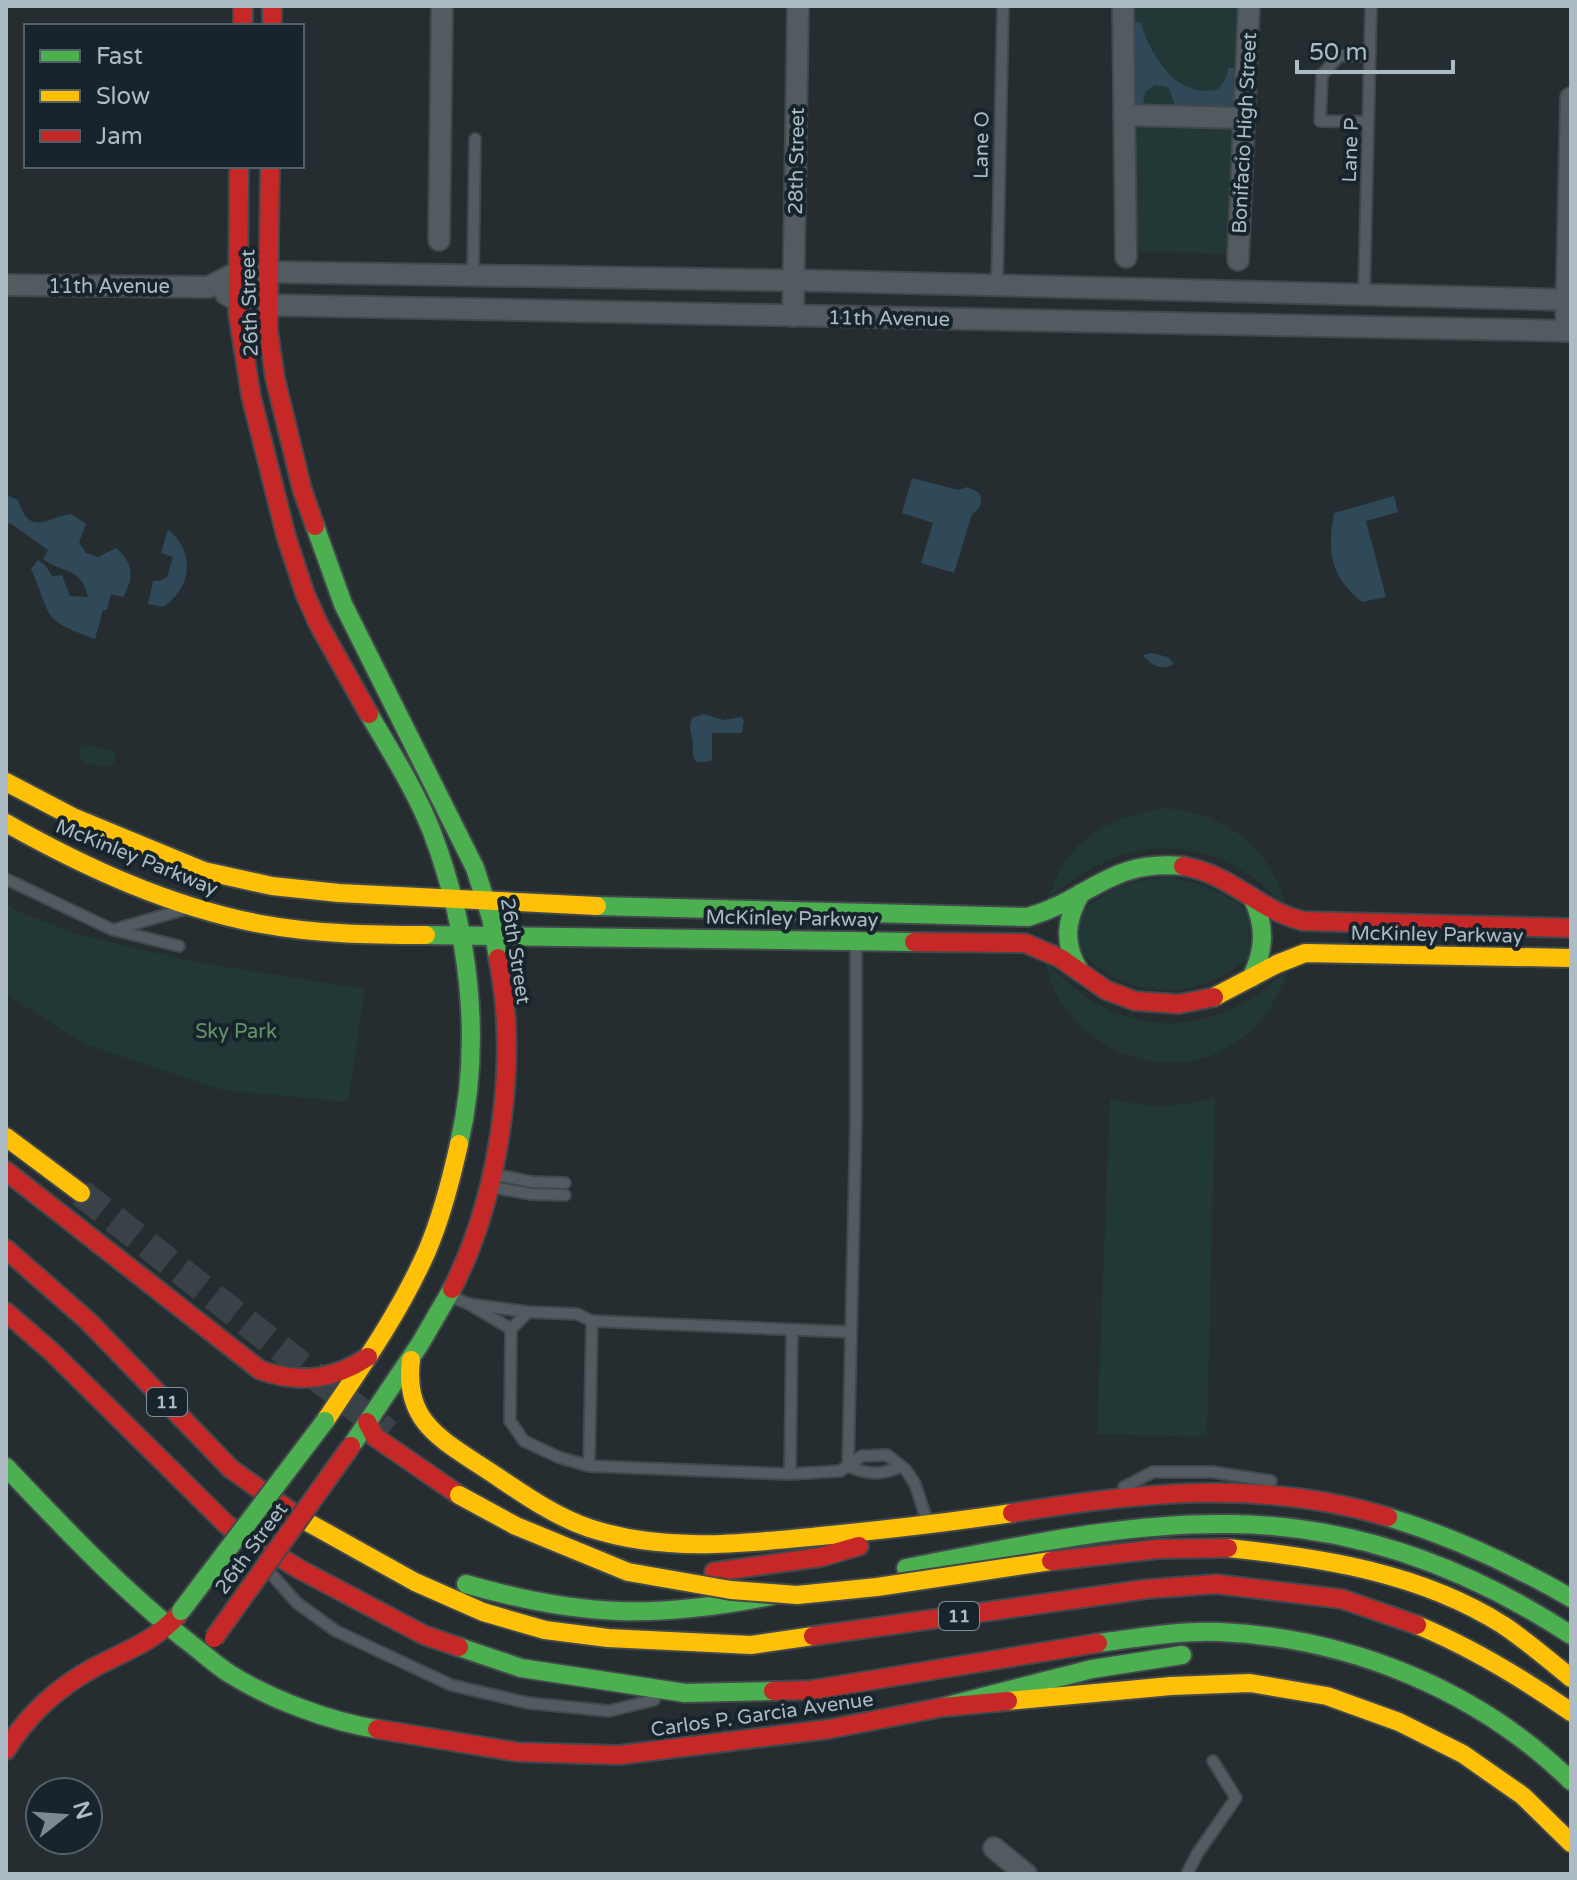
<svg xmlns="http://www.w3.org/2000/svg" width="1577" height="1880" viewBox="0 0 1577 1880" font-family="'Varela Round',sans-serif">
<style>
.green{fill:#223836}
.water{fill:#2f4959}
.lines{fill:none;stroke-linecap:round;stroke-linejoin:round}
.secondary-tunnel{stroke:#394247;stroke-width:28;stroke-dasharray:28 14;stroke-linecap:butt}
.lane-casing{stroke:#42484c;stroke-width:14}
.street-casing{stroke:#42484c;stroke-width:24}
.fast-casing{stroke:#42484c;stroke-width:22}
.slow-casing{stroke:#42484c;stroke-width:22}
.jam-casing{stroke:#42484c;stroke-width:22}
.lane{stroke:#545b60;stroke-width:10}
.street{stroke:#545b60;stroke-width:20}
.fast{stroke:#4caf50;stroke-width:18}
.slow{stroke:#ffc107;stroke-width:18}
.jam{stroke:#c62828;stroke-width:18}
.fast-bridge-casing{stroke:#42484c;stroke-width:22;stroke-linecap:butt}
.slow-bridge-casing{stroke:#42484c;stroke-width:22;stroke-linecap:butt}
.jam-bridge-casing{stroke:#42484c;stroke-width:22;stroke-linecap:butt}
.fast-bridge{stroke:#4caf50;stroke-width:18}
.slow-bridge{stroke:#ffc107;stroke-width:18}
.jam-bridge{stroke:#c62828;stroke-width:18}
.labels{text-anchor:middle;stroke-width:8;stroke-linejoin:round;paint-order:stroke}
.shield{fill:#18242c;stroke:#808e96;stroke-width:2}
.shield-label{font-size:18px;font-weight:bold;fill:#acbbc4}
.street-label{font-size:20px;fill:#acbbc4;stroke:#18242c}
.park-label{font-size:20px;fill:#649564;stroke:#18242c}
</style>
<rect width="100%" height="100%" fill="#252d31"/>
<g class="green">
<path d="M 1131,6 L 1242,6 L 1228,254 L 1134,251 Z"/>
<path d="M 80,744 L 115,752 L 115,761 L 109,767 L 86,763 L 80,759 Z"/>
<path d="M 1167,808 C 1231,815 1271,849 1288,911 C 1247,859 1182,835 1117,857 C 1091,865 1069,883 1048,899 C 1065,840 1109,815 1167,808 Z"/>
<path d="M 1170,877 C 1202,883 1224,892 1249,912 L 1249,957 C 1197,1002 1133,1002 1082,954 L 1078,918 C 1101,888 1134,879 1170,877 Z"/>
<path d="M 6,903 L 17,911 L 77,934 L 195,962 L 365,989 L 348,1102 L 222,1090 L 84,1044 L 6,994 Z"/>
<path d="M 1043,957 C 1100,1026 1180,1045 1257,995 C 1269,987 1280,976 1290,967 C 1281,989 1271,1012 1253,1029 C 1192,1085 1106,1068 1061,1002 C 1052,989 1048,972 1043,957 Z"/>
<path d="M 1215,1098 L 1207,1437 L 1097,1434 L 1110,1099 C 1154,1108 1172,1108 1215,1098 Z"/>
</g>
<g class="water">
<path d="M 1134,22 L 1141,23 C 1150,56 1179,101 1218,89 L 1226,78 L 1228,68 L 1235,68 L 1234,107 L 1175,105 L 1168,87 L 1155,85 L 1145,92 L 1143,105 L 1134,106 Z"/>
<path d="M 912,478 L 958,490 L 968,487 L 979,493 C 983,503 981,508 972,514 L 954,573 L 921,563 L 933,523 L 902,513 Z"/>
<path d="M 6,495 L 18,500 C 30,538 46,517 71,514 L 86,524 L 79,542 L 86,553 L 98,557 L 116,548 C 134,563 134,578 123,597 L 111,594 L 107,610 L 103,610 L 95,639 C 40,619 53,619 31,569 L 38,560 L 46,566 L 52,576 L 62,575 L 70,596 L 88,597 C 81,566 63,574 43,559 L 48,550 L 10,523 L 6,525 Z"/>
<path d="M 1394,496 L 1398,512 L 1366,521 L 1386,597 L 1362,602 C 1330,576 1327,552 1334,513 Z"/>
<path d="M 168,529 C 195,552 193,587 163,607 L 148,604 L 153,581 L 159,581 L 167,577 L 173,557 L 161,553 Z"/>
<path d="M 1151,653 L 1168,657 L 1174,664 C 1162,671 1151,666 1143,655 Z"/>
<path d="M 704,714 L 723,720 L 742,717 L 744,721 L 742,733 L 712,733 L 712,760 C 687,768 695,753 692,738 C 690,729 689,726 692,718 Z"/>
</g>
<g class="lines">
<path class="secondary-tunnel" d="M 81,1193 L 388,1433"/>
<g class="lane-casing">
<g id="lane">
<path d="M 1368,122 L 1320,121 L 1322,75 L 1339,56 L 1370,55"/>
<path d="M 473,275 L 475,139"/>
<path d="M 997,285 L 1003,6"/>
<path d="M 1364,295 L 1371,6"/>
<path d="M 6,879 L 113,930 L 182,910"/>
<path d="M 114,930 L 179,946"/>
<path d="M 492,1174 L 532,1182 L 565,1183"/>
<path d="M 491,1187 L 531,1194 L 565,1195"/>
<path d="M 449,1296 L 469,1304 L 511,1329"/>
<path d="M 469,1304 L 528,1312 L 577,1314 L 592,1321 L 850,1332"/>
<path d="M 528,1312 L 511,1329 L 510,1421 L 524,1441 L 558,1457 L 589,1466 L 790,1474 L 840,1471 L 862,1456 L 887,1455 L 906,1470 L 915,1484 L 928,1524"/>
<path d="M 589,1466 L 592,1321"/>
<path d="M 848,1466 L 856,1120 L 856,943"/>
<path d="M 848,1466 C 867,1475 881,1475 900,1467"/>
<path d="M 790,1474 L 792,1330"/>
<path d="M 1124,1487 L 1153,1472 L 1212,1472 L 1271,1481"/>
<path d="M 266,1568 L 297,1603 L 336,1631 L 451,1685 L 528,1703 L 609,1711 L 654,1700"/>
<path d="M 1187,1874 L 1197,1854 L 1236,1798 L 1213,1761"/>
</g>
</g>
<g class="street-casing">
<g id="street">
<path d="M 1123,6 L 1126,257"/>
<path d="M 1124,115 L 1243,118"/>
<path d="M 439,240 L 442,6"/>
<path d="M 1238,260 L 1249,6"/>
<path d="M 6,285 L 209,287 L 238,272 L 268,272 L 829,281 L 1571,300"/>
<path d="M 226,294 L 238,301 L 268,305 L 1571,331"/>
<path d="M 793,316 L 798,6"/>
<path d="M 1566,331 L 1571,98"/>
<path d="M 994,1848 L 1026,1874"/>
</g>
</g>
<g class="fast-casing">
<g id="fast">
<path d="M 315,526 L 343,604 L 475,868 L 491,918 L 498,958"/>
<path d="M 369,714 C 391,752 416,791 432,832 C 469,930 483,1041 459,1144"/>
<path d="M 597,906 L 1028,917 C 1090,899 1110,859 1183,866"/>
<path d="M 426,935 L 914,942"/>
<path d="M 1080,972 C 1063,944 1065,921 1081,893"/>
<path d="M 1251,978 C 1265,950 1266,926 1252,897"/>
<path d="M 354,1442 L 420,1344 L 452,1289"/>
<path d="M 6,1467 C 65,1529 123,1591 191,1644 C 204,1654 216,1665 230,1674 C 270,1699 331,1722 377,1729"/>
<path d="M 1388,1517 C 1453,1537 1512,1564 1571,1598"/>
<path d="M 906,1568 C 1013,1548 1121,1522 1230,1524 C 1355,1525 1467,1567 1571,1635"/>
<path d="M 466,1584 C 580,1617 655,1619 771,1596"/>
<path d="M 1098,1643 C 1138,1638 1180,1630 1220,1632 C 1350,1638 1478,1690 1571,1781"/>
<path d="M 459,1647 L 521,1668 L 685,1693 L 773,1691"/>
<path d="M 943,1707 L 1092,1669 L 1182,1655"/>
</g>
</g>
<g class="slow-casing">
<g id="slow">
<path d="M 6,782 L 73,817 L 204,871 L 272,886 L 339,893 L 597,906"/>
<path d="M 6,823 C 86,868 171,907 261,924 C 315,934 371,935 426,935"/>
<path d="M 1214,997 L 1277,964 L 1305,953 L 1571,958"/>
<path d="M 6,1137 L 81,1193"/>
<path d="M 411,1360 C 404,1417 435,1436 478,1464 C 514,1487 548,1514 589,1528 C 668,1554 749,1543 831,1535 C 892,1529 952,1522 1012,1513"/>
<path d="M 325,1421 C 362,1366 400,1312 427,1251 C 442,1216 451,1180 459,1144"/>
<path d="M 300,1518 L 415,1582 L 483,1612 L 545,1630 L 608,1638 L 751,1645 L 813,1636"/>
<path d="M 1228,1548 C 1323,1558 1421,1573 1503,1625 C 1527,1641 1549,1660 1571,1678"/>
<path d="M 1417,1625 C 1473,1648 1522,1678 1571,1712"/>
<path d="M 1008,1701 L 1171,1686 L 1250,1683 L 1327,1696 L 1399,1722 L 1463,1754 L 1523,1796 L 1571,1843"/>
</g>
</g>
<g class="jam-casing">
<g id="jam">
<path d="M 243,6 L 243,26"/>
<path d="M 272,6 L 272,26"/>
<path d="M 239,166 L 238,313 L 251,396 L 286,536 L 305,594 L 319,625 L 369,714"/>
<path d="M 270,166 L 268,329 L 275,378 L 302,489 L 315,526"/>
<path d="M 1183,866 C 1234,875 1255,909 1303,921 L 1571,928"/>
<path d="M 914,942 L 1025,943 L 1060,958 L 1106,990 L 1135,1001 L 1179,1004 L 1214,997"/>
<path d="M 6,1171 L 260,1370 C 299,1384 333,1380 368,1357"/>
<path d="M 6,1249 L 88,1321 L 231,1469 L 300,1518"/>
<path d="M 452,1289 C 500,1195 519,1062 498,958"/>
<path d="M 6,1312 L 53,1353 L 227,1525 L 299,1569 L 424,1635 L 459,1647"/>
<path d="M 367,1422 L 375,1437 L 459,1495"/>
<path d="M 1012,1513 C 1138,1492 1264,1479 1388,1517"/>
<path d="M 714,1572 L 821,1557 L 859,1546"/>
<path d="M 813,1636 L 1147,1589 L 1216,1584 L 1342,1599 L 1417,1625"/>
<path d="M 773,1691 L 811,1690 L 1098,1643"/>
<path d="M 377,1729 L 517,1752 L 619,1755 L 829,1729 L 943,1707 L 1008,1701"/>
<path d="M 6,1750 C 28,1714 58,1687 95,1667 C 125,1651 155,1641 178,1615"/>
</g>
</g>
<use href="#lane" class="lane"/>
<use href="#street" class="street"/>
<use href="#fast" class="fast"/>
<use href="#slow" class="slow"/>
<use href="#jam" class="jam"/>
<g class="fast-bridge-casing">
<path id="fast-bridge" d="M 181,1611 L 325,1421"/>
</g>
<g class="slow-bridge-casing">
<path id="slow-bridge" d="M 459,1495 L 516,1526 L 628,1572 L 731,1590 L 797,1595 L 877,1587 L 1051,1561"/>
</g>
<g class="jam-bridge-casing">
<g id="jam-bridge">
<path d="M 1051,1561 L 1158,1549 L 1228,1548"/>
<path d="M 214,1638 L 351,1446"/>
</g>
</g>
<use href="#fast-bridge" class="fast-bridge"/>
<use href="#slow-bridge" class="slow-bridge"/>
<use href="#jam-bridge" class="jam-bridge"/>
</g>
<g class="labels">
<g class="shield">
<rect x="147" y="1388" width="40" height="28" rx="6"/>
<rect x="939" y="1602" width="40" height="28" rx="6"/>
</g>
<g class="shield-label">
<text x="167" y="1408">11</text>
<text x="959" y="1622">11</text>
</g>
<g class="street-label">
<text transform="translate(1244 133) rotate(-87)" y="7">Bonifacio High Street</text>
<text transform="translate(981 145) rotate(-89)" y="7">Lane O</text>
<text transform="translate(1350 150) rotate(-88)" y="7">Lane P</text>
<text transform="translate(796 161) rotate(-89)" y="7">28th Street</text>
<text x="109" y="293">11th Avenue</text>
<text transform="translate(249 303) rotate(-92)" y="7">26th Street</text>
<text transform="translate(889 318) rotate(1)" y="7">11th Avenue</text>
<text transform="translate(137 857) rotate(22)" y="7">McKinley Parkway</text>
<text transform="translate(792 918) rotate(1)" y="7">McKinley Parkway</text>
<text transform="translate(1437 934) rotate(1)" y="7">McKinley Parkway</text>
<text transform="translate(516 951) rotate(81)" y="7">26th Street</text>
<text transform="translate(251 1548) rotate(-54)" y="7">26th Street</text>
<text transform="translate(762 1714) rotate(-8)" y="7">Carlos P. Garcia Avenue</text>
</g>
<g class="park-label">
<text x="236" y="1038">Sky Park</text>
</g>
</g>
<rect width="1577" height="1880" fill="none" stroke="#acbbc4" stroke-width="16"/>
<rect x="24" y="24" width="280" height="144" fill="#18242c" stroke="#536069" stroke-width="2"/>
<rect x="40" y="50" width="40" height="12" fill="#4caf50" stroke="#536069" stroke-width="2"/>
<text x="96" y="64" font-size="24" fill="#acbbc4">Fast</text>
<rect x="40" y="90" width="40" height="12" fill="#ffc107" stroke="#536069" stroke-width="2"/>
<text x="96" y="104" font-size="24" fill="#acbbc4">Slow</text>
<rect x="40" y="130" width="40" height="12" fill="#c62828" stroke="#536069" stroke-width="2"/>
<text x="96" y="144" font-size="24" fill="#acbbc4">Jam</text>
<g transform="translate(64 1816) rotate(73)"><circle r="38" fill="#18242c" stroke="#536069" stroke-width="2"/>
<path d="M0-6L14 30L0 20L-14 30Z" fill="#7d8991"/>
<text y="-12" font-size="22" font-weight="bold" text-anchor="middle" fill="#acbbc4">N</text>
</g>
<path d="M1297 60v12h156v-12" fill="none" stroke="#acbbc4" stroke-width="4"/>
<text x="1309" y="60" font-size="24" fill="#acbbc4" stroke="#18242c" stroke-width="6" paint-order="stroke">50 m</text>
</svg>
